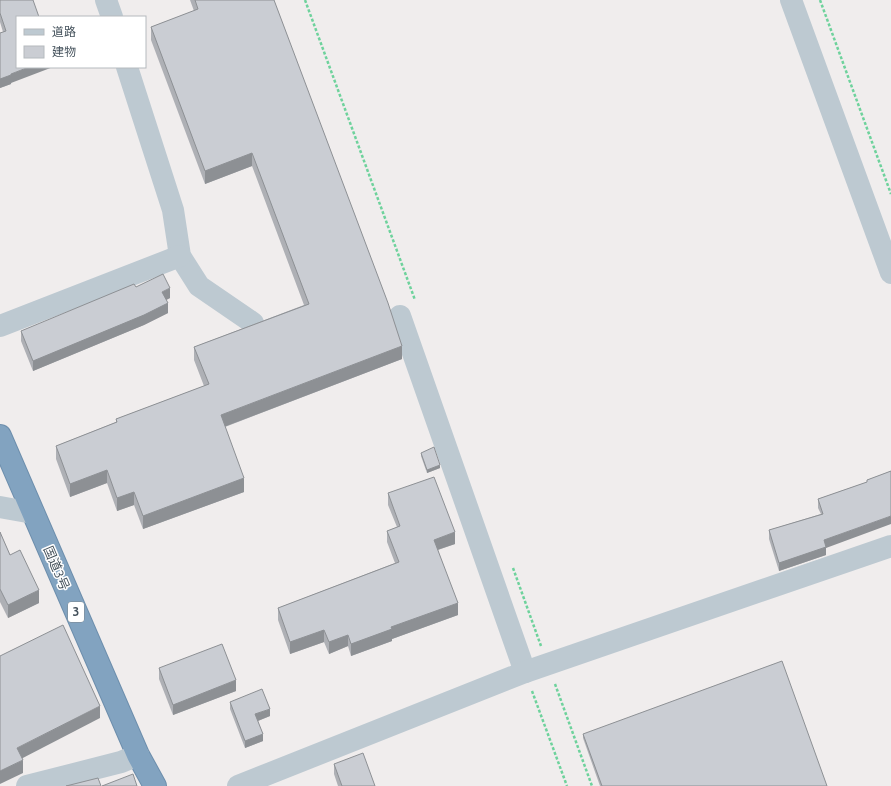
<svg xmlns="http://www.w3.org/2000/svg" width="891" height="786" viewBox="0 0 891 786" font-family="Ubuntu,'Noto Sans JP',sans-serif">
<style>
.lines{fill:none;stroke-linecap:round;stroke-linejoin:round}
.highway-casing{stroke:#6d8eac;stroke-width:24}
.path{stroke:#6ed29c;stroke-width:2.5;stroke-dasharray:3 2;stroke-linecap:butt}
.minor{stroke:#bdc9d1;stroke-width:22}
.highway{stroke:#82a3c0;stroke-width:22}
.wall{fill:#aeb0b5}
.shaded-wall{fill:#8d9094}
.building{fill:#cacdd3;stroke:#8d9094}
.labels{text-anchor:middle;stroke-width:3;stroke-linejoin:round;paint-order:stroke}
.shield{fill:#fff;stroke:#7d868d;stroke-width:1}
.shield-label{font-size:12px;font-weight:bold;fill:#45525c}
.street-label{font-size:13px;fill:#45525c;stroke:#fff}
</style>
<rect width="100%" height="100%" fill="#f0eded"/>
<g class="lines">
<g class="highway-casing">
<path id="highway" d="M 0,436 L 138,755 L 155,786"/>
</g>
<g class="path">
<path d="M 305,0 L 415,300"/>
<path d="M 820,0 L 891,194"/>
<path d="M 513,568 L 541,646"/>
<path d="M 555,684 L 592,786"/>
<path d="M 532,691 L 567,786"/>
</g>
<g class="minor">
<path d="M 106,0 L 112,17"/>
<path d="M 791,0 L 891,273"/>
<path d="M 127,67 L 173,210 L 180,256 L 199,286 L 253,323"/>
<path d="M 400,316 L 525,672"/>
<path d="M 0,326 L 180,256"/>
<path d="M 0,507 L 33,513"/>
<path d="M 27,786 L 121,762 L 138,755"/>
<path d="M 238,786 L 525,672 L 891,546"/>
</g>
<use href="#highway" class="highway"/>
</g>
<g class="wall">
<path d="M 0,0 L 33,0 L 11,84 L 0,88 L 0,33 L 3,32 L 0,22 Z"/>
<path d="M 190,0 L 274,0 L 402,359 L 225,427 L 244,492 L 143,529 L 134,505 L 117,511 L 107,483 L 70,497 L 56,459 L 56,446 L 116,422 L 116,419 L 204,386 L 194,360 L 194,347 L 304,305 L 252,166 L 205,184 L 151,40 L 151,27 L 194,11 Z"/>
<path d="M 136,287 L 170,298 L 166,300 L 168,313 L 144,325 L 33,371 L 21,341 L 21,331 Z"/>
<path d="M 421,453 L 440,468 L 427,473 L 421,456 Z"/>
<path d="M 891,471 L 826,548 L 826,555 L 779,571 L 769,539 L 769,530 L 821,514 L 818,508 L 818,499 L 867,482 L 867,480 Z"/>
<path d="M 388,493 L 455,544 L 438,550 L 458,615 L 392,639 L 392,641 L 351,656 L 348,646 L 329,654 L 324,642 L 290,654 L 278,620 L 278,608 L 395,563 L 387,542 L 387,531 L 397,527 L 388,505 Z"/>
<path d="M 0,532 L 10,555 L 39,603 L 8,618 L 0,602 Z"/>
<path d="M 159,668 L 236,691 L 173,715 L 159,679 Z"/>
<path d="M 230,702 L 270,716 L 258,721 L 263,741 L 245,748 L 230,709 Z"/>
<path d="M 583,734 L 827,786 L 600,786 L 583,738 Z"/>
<path d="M 334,764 L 375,786 L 338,786 L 334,774 Z"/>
</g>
<g class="shaded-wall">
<path d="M 29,67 L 53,67 L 11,83 L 11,84 L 0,88 L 0,79 L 11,74 Z"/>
<path d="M 252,153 L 252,166 L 205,184 L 205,171 Z"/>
<path d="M 170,288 L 170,298 L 162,302 L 162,292 Z"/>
<path d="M 168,303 L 168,313 L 144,325 L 33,371 L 33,361 Z"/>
<path d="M 402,346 L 402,359 L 221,428 L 221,415 Z"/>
<path d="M 440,465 L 440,468 L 427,473 L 427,470 Z"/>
<path d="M 107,470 L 107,483 L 70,497 L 70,484 Z"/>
<path d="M 244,478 L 244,492 L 143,529 L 143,516 Z"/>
<path d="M 134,492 L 134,505 L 117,511 L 117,498 Z"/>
<path d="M 891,516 L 891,524 L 826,548 L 826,555 L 779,571 L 779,563 L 824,540 Z"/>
<path d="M 455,532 L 455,544 L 434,551 L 434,540 Z"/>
<path d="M 39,590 L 39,603 L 8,618 L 8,605 Z"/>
<path d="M 458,603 L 458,615 L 392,639 L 392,641 L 351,656 L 351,644 L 391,627 Z"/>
<path d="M 324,630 L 324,642 L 290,654 L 290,642 Z"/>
<path d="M 348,635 L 348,646 L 329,654 L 329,642 Z"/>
<path d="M 236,680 L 236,691 L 173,715 L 173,705 Z"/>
<path d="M 100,706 L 100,718 L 17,761 L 17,748 Z"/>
<path d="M 270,709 L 270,716 L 255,722 L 255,714 Z"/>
<path d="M 263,734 L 263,741 L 245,748 L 245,741 Z"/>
<path d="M 23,760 L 23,773 L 0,784 L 0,771 Z"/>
</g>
<g class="building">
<path d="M 0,0 L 33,0 L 39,17 L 17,17 L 17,67 L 29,67 L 11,74 L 11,75 L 0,79 L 0,33 L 6,31 L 0,13 Z"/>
<path d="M 195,0 L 274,0 L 388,303 L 402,346 L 221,415 L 244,478 L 143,516 L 134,492 L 117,498 L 107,470 L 70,484 L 56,446 L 117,422 L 116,419 L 209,384 L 194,347 L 309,304 L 252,153 L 205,171 L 151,27 L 198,9 Z"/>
<path d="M 163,274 L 170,288 L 162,292 L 168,303 L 144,315 L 33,361 L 21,331 L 134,284 L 136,287 Z"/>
<path d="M 434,447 L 440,465 L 427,470 L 421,453 Z"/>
<path d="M 891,471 L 891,516 L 824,540 L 826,547 L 779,563 L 769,530 L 823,514 L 818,499 L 867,482 L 867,480 Z"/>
<path d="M 434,477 L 455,532 L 434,540 L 458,603 L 391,627 L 392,629 L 351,644 L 348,635 L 329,642 L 324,630 L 290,642 L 278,608 L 399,562 L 387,531 L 400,526 L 388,493 Z"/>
<path d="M 0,532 L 10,555 L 20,550 L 39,590 L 8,605 L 0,589 Z"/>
<path d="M 63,625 L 100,706 L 17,748 L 23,760 L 0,771 L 0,656 Z"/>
<path d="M 222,644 L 236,680 L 173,705 L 159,668 Z"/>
<path d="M 782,661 L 827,786 L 602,786 L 583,734 Z"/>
<path d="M 262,689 L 270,709 L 255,714 L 263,734 L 245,741 L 230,702 Z"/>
<path d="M 363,753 L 375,786 L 342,786 L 334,764 Z"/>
<path d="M 133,774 L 137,786 L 102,786 Z"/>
<path d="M 98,778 L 101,786 L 66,786 Z"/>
</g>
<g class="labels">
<rect class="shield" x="68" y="602" width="16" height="20" rx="3"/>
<g class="shield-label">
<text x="76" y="616">3</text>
</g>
<g class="street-label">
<text transform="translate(57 568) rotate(67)" y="5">国道3号</text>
</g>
</g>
<rect x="16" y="16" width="130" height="52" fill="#ffffff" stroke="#b5babe"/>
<rect x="24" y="29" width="20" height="6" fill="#bdc9d1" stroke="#b5babe"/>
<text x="52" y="36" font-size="12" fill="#45525c">道路</text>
<rect x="24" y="46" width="20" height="12" fill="#cacdd3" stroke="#b5babe"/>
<text x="52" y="56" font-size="12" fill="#45525c">建物</text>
</svg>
